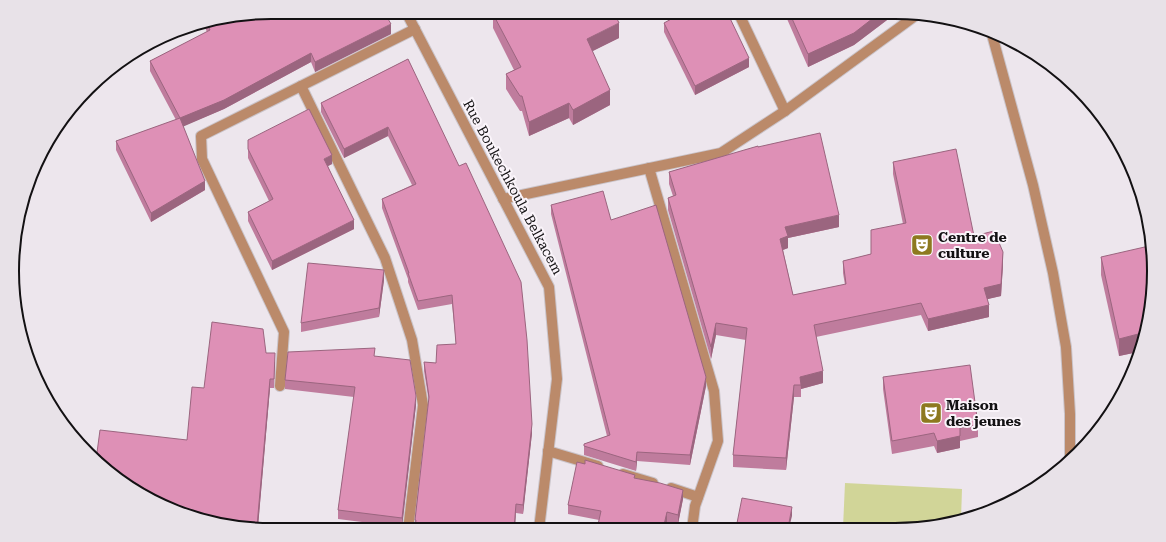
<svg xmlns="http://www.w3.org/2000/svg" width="1166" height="542" viewBox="0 0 1166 542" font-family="'Roboto Serif',serif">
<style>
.pitch{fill:#d1d598}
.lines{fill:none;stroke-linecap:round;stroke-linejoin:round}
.minor-casing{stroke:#cac4ca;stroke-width:12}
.minor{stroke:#bb8a6a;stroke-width:10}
.wall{fill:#bf7c9d}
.shaded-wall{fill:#9b657f}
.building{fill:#de90b6;stroke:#9b657f}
.labels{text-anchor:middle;stroke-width:4;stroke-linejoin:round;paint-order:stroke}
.street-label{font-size:14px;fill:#131113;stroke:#faf4fa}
.poi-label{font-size:14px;font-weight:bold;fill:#131113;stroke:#faf4fa;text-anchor:start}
.rim{fill:none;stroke:#131113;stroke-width:2}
</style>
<rect width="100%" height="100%" fill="#ede6ed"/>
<path class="pitch" d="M 845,483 L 962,489 L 961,519 L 929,528 L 843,528 Z"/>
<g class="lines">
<g class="minor-casing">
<g id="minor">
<path d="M 406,12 L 549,287 L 557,379 L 539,529"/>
<path d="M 738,12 L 785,111"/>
<path d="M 991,31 L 1033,185 L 1053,273 L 1066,347 L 1070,414 L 1070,459"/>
<path d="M 301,86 L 385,258 L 412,340 L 423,405 L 408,530"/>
<path d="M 649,168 L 714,391 L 718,441 L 695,506 L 692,529"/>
<path d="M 503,199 L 721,153 L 785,111 L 915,16"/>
<path d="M 280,386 L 284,332 L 202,159 L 201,136 L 415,29"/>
<path d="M 548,451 L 598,466"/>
<path d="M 623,474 L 653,483"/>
<path d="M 671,488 L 698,497"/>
</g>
</g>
<use href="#minor" class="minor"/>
</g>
<g class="wall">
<path d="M 271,12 L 391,34 L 315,72 L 311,62 L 224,109 L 183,126 L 205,190 L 151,222 L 116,150 L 116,141 L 176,120 L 150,71 L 150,61 L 207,32 L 203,23 Z"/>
<path d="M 784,12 L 891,12 L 891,17 L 854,45 L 808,67 Z"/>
<path d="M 493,14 L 619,38 L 592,51 L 610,105 L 573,125 L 569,118 L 529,136 L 522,111 L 520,111 L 506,89 L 506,74 L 514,70 L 493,28 Z"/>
<path d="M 664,23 L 749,67 L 695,95 L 664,32 Z"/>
<path d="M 408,59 L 532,433 L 523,514 L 516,513 L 415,529 L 415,520 L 429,402 L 424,371 L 424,362 L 436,363 L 456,344 L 452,304 L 418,310 L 408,282 L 408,279 L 382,208 L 382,199 L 412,185 L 388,136 L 344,158 L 321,112 L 321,103 Z"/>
<path d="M 248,140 L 332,164 L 328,166 L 354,229 L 272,270 L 248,221 L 248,212 L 269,201 L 248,158 Z"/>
<path d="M 758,147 L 839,227 L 788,238 L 788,248 L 783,250 L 793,295 L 845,285 L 843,273 L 843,261 L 871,254 L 903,224 L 893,174 L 893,162 L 974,236 L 1003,264 L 1001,296 L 987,299 L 989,317 L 928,331 L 921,315 L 816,337 L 823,383 L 801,389 L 801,397 L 794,397 L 786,470 L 733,467 L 733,455 L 746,340 L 716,335 L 711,359 L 668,210 L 668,198 L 673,196 L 669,184 L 669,172 Z"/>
<path d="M 551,205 L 611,220 L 706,386 L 690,465 L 637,461 L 636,471 L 584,455 L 584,444 L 607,436 L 551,214 Z"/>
<path d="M 1101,257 L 1154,271 L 1138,352 L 1119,356 L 1101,275 Z"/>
<path d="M 384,280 L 379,317 L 301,332 L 301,323 Z"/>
<path d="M 375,356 L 416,405 L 402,527 L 338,519 L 338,510 L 354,397 L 285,389 L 285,380 Z"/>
<path d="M 275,362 L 274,388 L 270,388 L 258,526 L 280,530 L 172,510 L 187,440 L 204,388 Z"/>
<path d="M 883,377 L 978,425 L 978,437 L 960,441 L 960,448 L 937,453 L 934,446 L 892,454 L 883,389 Z"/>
<path d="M 635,478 L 683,499 L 678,524 L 667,522 L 599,520 L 568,514 L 568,505 Z"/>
</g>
<g class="shaded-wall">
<path d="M 881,12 L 891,12 L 891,17 L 854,45 L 808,67 L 808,54 Z"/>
<path d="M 619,23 L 619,38 L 587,54 L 587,39 Z"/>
<path d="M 391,24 L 391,34 L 315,72 L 315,62 Z"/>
<path d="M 311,53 L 311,62 L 224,109 L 180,128 L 180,118 Z"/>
<path d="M 749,58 L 749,67 L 695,95 L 695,86 Z"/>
<path d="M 610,90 L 610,105 L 573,125 L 573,110 Z"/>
<path d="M 569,103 L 569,118 L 529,136 L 529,122 Z"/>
<path d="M 388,127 L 388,136 L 344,158 L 344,149 Z"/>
<path d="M 332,155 L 332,164 L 324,168 L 324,159 Z"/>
<path d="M 205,181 L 205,190 L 151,222 L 151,213 Z"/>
<path d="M 839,215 L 839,227 L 788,238 L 788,248 L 780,251 L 780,239 L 785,227 Z"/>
<path d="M 354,220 L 354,229 L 272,270 L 272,261 Z"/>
<path d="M 1003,252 L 1003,264 L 1001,296 L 984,300 L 984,288 Z"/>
<path d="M 384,270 L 384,280 L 379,317 L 379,308 Z"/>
<path d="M 989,305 L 989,317 L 928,331 L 928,319 Z"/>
<path d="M 716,323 L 716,335 L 711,359 L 711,347 Z"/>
<path d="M 1142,333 L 1138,352 L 1119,356 L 1119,339 Z"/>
<path d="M 823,371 L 823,383 L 801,389 L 800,377 Z"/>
<path d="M 706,377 L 706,386 L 690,465 L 690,455 Z"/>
<path d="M 270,379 L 270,388 L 258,527 L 257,527 Z"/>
<path d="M 794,385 L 794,397 L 786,470 L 786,458 Z"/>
<path d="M 416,396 L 416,405 L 402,527 L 402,518 Z"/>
<path d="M 532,424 L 532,433 L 523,514 L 523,505 Z"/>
<path d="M 960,428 L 960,448 L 937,453 L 937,441 Z"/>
<path d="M 637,452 L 637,461 L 636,471 L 636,462 Z"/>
<path d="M 683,490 L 683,499 L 678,524 L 678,515 Z"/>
<path d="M 516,504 L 516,513 L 515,529 L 514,529 Z"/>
<path d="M 792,507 L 792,516 L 789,528 L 788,528 Z"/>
<path d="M 667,512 L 667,522 L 665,529 L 663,529 Z"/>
</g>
<g class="building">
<path d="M 271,12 L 384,12 L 391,24 L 315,62 L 311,53 L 224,100 L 180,118 L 150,61 L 210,30 L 207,23 Z"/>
<path d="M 495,12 L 614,12 L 619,23 L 587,39 L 610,90 L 573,110 L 569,103 L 529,122 L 522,96 L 520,96 L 506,74 L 521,67 L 493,14 Z"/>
<path d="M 684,12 L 727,12 L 749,58 L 695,86 L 664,23 Z"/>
<path d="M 789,12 L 881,12 L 854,33 L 808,54 Z"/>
<path d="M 408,59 L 459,166 L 466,163 L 521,282 L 527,340 L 532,424 L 523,505 L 516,504 L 514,529 L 415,530 L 416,520 L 415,520 L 429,397 L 424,362 L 436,363 L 437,345 L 456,344 L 452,295 L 418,301 L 408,273 L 409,273 L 382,199 L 416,184 L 388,127 L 344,149 L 321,103 Z"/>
<path d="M 309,109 L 332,155 L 324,159 L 354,220 L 272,261 L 248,212 L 273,199 L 248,149 L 248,140 Z"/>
<path d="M 180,118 L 205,181 L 151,213 L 116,141 Z"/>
<path d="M 820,133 L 839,215 L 785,227 L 788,236 L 780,239 L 793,295 L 846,284 L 843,261 L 871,254 L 871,230 L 906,223 L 893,162 L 956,149 L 974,236 L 994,231 L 1003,252 L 1001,284 L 984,288 L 989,305 L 928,319 L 921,303 L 814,325 L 823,371 L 800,377 L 801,385 L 794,385 L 786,458 L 733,455 L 747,328 L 716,323 L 711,347 L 668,198 L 676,195 L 669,172 L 758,146 L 758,147 Z"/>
<path d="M 603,191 L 611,220 L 656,205 L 706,377 L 690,455 L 637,452 L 636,462 L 584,446 L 584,444 L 610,435 L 551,205 Z"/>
<path d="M 1149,246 L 1154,271 L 1142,333 L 1119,339 L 1101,257 Z"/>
<path d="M 308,263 L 384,270 L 379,308 L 301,323 Z"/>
<path d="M 212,322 L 263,329 L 266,353 L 275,353 L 274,379 L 270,379 L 257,526 L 280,528 L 280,530 L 271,530 L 172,510 L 100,466 L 96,460 L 100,430 L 187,440 L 192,387 L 204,388 Z"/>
<path d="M 375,348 L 374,356 L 410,360 L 416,396 L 402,518 L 338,510 L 355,387 L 285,380 L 288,352 Z"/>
<path d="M 970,365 L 978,425 L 960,428 L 960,436 L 937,441 L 934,433 L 892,441 L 883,377 Z"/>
<path d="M 585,460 L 635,475 L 634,478 L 660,483 L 683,490 L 678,515 L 667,512 L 663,529 L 597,529 L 601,511 L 568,505 L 577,462 L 585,464 Z"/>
<path d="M 742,498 L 792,507 L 788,528 L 736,528 Z"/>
</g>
<defs>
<g id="theatre-square" transform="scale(1.15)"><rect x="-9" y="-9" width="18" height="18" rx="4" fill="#8d791f" stroke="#faf4fa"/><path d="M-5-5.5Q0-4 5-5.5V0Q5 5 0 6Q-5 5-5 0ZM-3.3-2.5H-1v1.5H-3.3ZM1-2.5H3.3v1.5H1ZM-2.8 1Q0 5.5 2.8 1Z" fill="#fff"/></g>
</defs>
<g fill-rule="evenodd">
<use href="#theatre-square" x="922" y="245"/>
<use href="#theatre-square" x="931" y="413"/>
</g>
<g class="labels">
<g class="street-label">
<text transform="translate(513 187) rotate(62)" y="5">Rue Boukechkoula Belkacem</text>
</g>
<g class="poi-label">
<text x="938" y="242">Centre de<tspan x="938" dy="16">culture</tspan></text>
<text x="946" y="410">Maison<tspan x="946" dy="16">des jeunes</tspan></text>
</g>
</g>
<path d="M0 0H1166V542H0ZM271 19H895A252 252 0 0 1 1147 271V271A252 252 0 0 1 895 523H271A252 252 0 0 1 19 271V271A252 252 0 0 1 271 19Z" fill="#e8e2e8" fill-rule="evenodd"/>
<path class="rim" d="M271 19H895A252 252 0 0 1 1147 271V271A252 252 0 0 1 895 523H271A252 252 0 0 1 19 271V271A252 252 0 0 1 271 19Z"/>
</svg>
